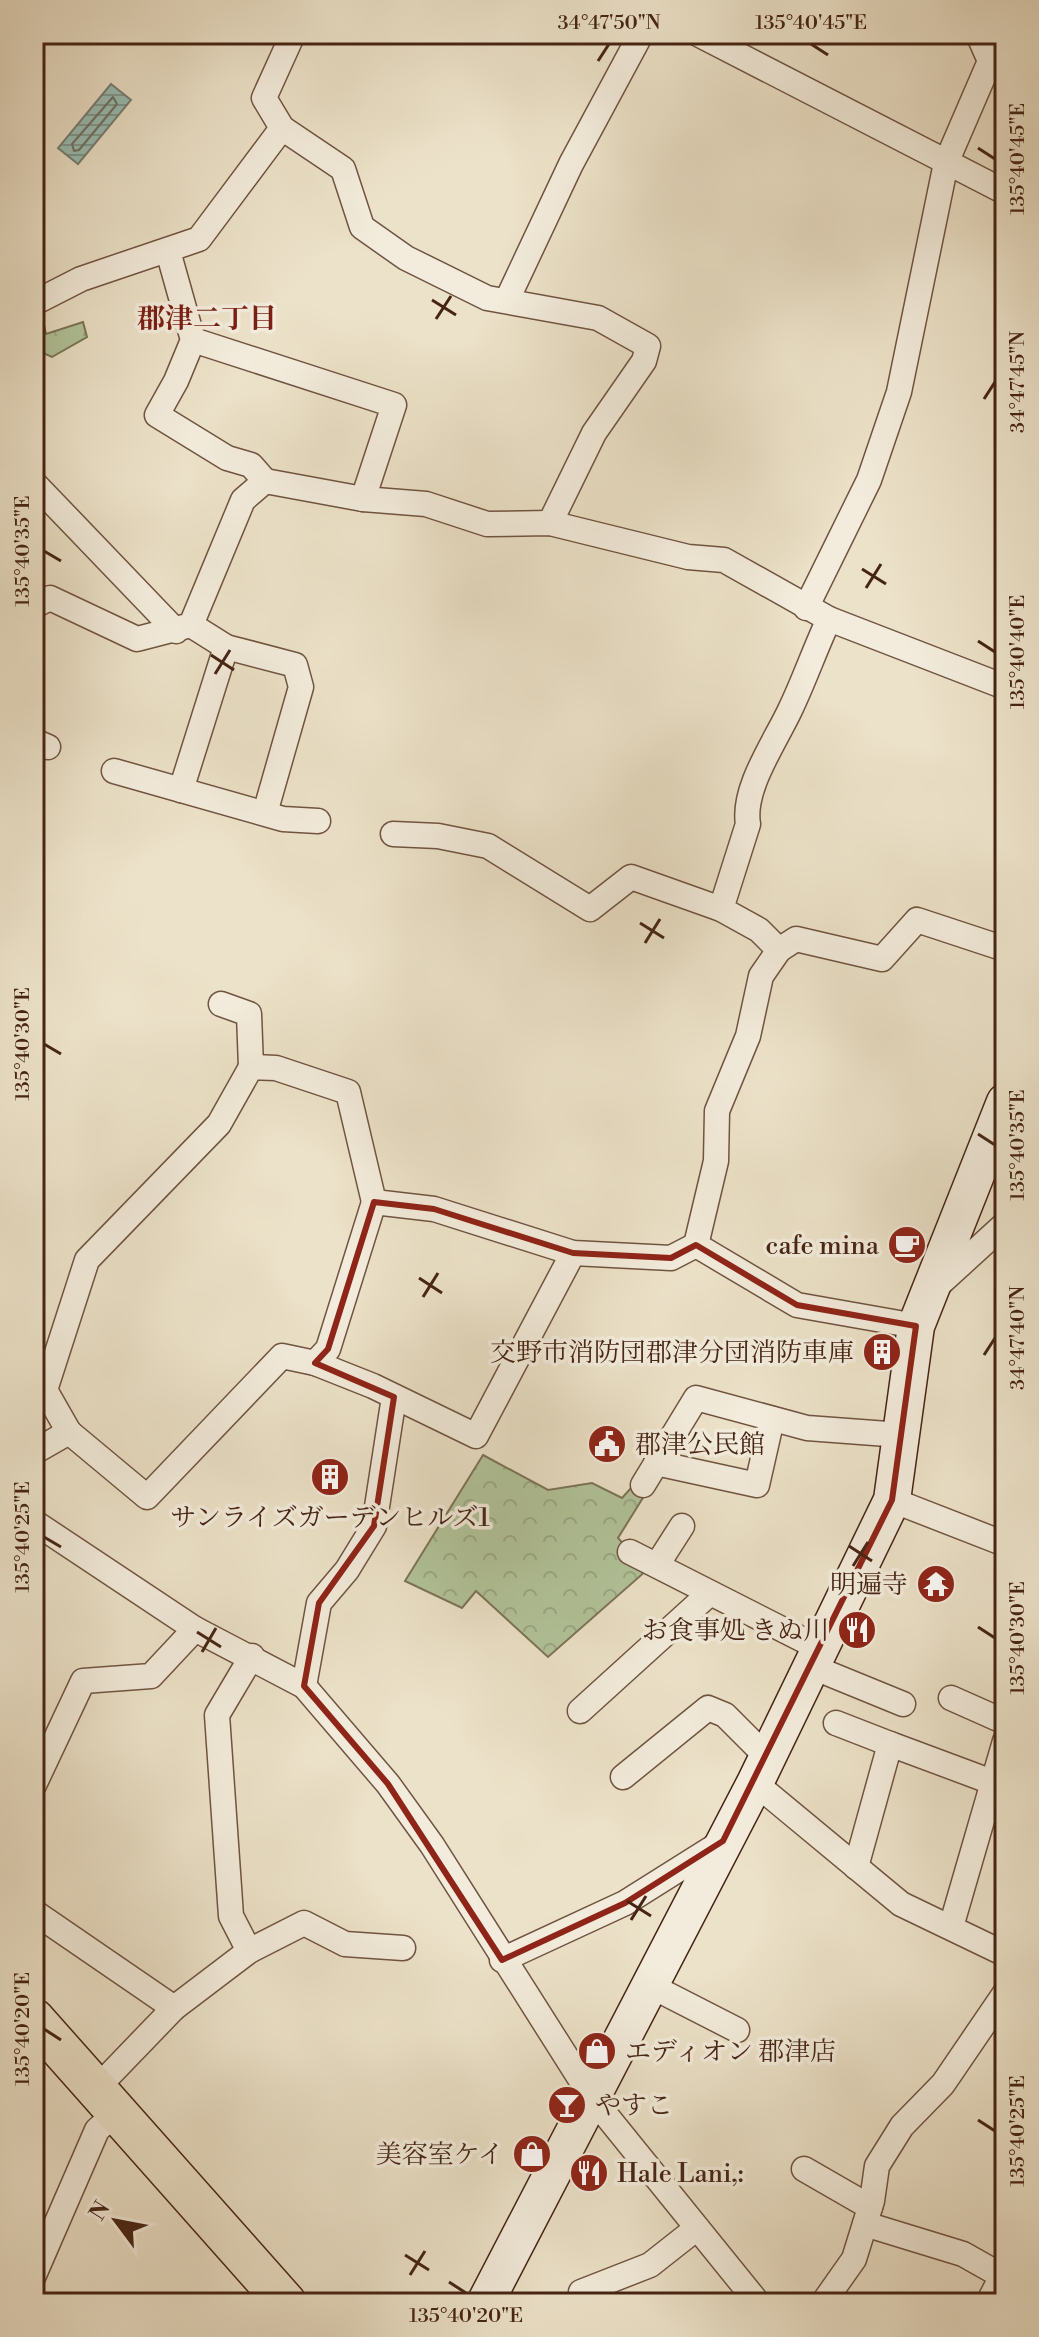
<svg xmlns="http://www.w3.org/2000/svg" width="1039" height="2337" viewBox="0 0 1039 2337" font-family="'Libre Bodoni','Noto Serif JP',serif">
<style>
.park{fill:url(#park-crowns);stroke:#7c7458;stroke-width:2}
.water{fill:url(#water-rules);stroke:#788075;stroke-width:2}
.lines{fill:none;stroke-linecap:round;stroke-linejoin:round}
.shore{stroke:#707164;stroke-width:2}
.street-casing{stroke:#705441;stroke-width:27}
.secondary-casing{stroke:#462414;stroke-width:39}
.primary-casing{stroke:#462414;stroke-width:43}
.street{stroke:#f3ecdc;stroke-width:24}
.secondary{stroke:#f3ecdc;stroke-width:36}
.primary{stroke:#ece2c9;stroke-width:40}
.marked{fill:none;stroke:#8f2418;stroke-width:6;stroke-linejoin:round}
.ticks{fill:none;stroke:#462414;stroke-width:3}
.labels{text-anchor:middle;stroke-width:7;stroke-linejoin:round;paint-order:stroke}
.poi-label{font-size:26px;fill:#462414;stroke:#f3ecdc;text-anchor:end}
.neighbourhood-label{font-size:28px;font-weight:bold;fill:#7a1f14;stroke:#f3ecdc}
.neatline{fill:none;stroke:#462414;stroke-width:3}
.ticks-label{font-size:20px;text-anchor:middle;fill:#462414}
</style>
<defs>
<pattern id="park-crowns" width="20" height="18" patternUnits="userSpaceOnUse" patternTransform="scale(2)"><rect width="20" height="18" fill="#b2c49b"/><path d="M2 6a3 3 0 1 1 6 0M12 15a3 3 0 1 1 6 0" fill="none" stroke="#9aa885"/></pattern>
<pattern id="water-rules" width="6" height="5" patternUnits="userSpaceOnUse" patternTransform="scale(2)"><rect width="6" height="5" fill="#99beb5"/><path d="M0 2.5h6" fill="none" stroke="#7f9a92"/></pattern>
</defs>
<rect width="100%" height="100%" fill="#ece2c9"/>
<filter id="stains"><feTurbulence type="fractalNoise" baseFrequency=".0025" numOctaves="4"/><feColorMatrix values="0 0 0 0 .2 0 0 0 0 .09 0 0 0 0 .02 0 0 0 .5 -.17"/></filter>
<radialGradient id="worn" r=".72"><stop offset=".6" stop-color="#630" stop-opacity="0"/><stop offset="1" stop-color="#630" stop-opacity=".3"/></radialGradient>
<g class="park">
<path d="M 41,311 L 46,334 L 83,322 L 87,337 L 52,357 L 34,349 L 34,315 Z"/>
<path d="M 483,1455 L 548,1490 L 592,1483 L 622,1498 L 631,1488 L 644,1496 L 618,1538 L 647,1570 L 548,1657 L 476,1591 L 462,1608 L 405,1581 Z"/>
</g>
<path class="water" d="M 111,84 L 131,100 L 78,164 L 58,148 Z"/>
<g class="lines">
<path class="shore" d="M 113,97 L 117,104 L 79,150 L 74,151 L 72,144 Z"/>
<g class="street-casing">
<g id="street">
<path d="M 698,34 L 1005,192"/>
<path d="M 282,128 L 343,169 L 362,227 L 406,258 L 487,298 L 598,318 L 648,346 L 644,361 L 594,433 L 550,523"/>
<path d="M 168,251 L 193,340 L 176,381 L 157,415 L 227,458 L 251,465 L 265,481"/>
<path d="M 507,300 L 571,164 L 641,34"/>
<path d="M 34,303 L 81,279 L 199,239 L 282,128 L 264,98 L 293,34"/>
<path d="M 193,340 L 394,405 L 363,499"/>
<path d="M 34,483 L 176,631"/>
<path d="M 34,606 L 50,598 L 137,639 L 191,625 L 243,500 L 265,481 L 363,499 L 426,504 L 487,524 L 550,523 L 688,557 L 724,560 L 829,619 L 1005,687"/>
<path d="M 806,608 L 869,480 L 899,392 L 946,163 L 990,61 L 978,34"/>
<path d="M 191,625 L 226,647 L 295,665 L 301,687 L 265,813"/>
<path d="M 34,741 L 48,747"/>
<path d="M 114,771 L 283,819 L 318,821"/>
<path d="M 181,790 L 226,647"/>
<path d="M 393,834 L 438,836 L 488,846 L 590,909 L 631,877 L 721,909"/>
<path d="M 779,950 L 759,930 L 721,909 L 748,824 C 742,789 775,742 790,710 C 804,681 815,649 829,619"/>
<path d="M 221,1004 L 249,1014 L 251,1067"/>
<path d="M 696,1245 L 716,1161 L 717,1111 L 748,1036 L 761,976 L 779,950 L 796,939 L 882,959 L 917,920 L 1005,949"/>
<path d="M 936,1287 L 1005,1224"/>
<path d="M 315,1363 L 373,1386 L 476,1436 L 573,1253"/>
<path d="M 69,1432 L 147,1497 L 282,1356 L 315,1363 L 328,1349 L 374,1202"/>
<path d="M 34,1452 L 69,1432 L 45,1390 L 87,1260 L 219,1124 L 251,1067 L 276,1068 L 348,1092 L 374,1202 L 434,1209 L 573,1253 L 671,1258 L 696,1245 L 797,1305 L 916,1326"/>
<path d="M 656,1463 L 757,1485 L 772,1419"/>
<path d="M 643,1485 L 696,1398 L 807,1428 L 901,1435"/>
<path d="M 892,1500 L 1005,1544"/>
<path d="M 34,1522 L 195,1629 L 304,1686 L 388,1784 L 432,1845 L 593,2099 L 758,2303"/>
<path d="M 630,1552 L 819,1648"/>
<path d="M 657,1565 L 682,1526"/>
<path d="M 810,1666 L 903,1704"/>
<path d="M 304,1686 L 319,1603 L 347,1570 L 374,1526 L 394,1397"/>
<path d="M 951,1698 L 1005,1722"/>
<path d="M 580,1711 L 710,1593"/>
<path d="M 836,1723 L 890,1744"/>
<path d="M 623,1777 L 708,1708 L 725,1715 L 767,1757"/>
<path d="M 755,1783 L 901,1904 L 1005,1954"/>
<path d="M 34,1785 L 83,1681 L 151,1676 L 195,1629"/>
<path d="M 856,1867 L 890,1744 L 992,1782"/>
<path d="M 34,1912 L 174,2008"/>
<path d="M 951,1927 L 1005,1741"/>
<path d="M 249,1951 L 231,1916 L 217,1715 L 252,1656"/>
<path d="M 502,1960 L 625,1903 L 722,1842"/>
<path d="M 651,1986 L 737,2030"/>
<path d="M 96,2089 L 174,2008 L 249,1951 L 304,1923 L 345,1944 L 403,1948"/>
<path d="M 804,2169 L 870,2207"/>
<path d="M 865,2224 L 963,2254 L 1002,2276 L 988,2303"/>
<path d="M 34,2275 L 97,2130 L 116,2113"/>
<path d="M 581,2292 L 650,2265 L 697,2228"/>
<path d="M 823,2303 L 854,2259 L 872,2201 L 877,2166 L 902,2126 L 943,2084 L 1005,1993"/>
</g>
</g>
<g class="secondary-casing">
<path id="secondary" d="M 485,2303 L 755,1783 L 892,1500 L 916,1326 L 1005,1102"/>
</g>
<g class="primary-casing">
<path id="primary" d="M 34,2019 L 286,2303"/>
</g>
<use href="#street" class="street"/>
<use href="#secondary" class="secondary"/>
<use href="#primary" class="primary"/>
</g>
<path class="marked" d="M 374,1202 L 434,1209 L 573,1253 L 671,1258 L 696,1245 L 797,1305 L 916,1326 L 892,1500 L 723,1841 L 625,1903 L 502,1960 L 388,1784 L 304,1686 L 319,1603 L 374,1526 L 394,1397 L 315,1363 L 328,1349 Z"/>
<path class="ticks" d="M 811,44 L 828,55M 598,61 L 609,44M 978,148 L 995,159M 432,300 L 456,315M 436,319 L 451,296M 984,399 L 995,382M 44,551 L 61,561M 862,569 L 886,584M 866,588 L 881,564M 978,641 L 995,652M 211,655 L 234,670M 215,674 L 230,650M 640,923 L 664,938M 645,943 L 660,919M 44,1044 L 61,1054M 978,1134 L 995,1145M 419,1278 L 442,1293M 423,1297 L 438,1273M 984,1355 L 995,1338M 44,1537 L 61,1547M 849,1546 L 872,1561M 853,1566 L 868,1542M 978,1627 L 995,1638M 197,1632 L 221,1647M 202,1652 L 216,1628M 627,1901 L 651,1916M 631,1920 L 646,1896M 44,2029 L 61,2040M 978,2120 L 995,2131M 405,2255 L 429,2270M 410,2275 L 425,2251M 449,2282 L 466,2293"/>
<defs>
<g id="cafe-disc" transform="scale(2)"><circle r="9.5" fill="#8f2418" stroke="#f3ecdc"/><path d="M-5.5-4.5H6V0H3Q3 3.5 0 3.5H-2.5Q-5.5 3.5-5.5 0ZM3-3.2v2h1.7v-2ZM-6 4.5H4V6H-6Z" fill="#fff"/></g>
<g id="building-disc" transform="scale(2)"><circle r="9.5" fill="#8f2418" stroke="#f3ecdc"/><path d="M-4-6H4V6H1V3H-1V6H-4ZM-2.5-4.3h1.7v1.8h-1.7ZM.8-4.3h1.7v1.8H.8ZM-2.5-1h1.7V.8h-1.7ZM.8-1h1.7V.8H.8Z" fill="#fff"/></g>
<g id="civic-disc" transform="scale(2)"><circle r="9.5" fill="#8f2418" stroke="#f3ecdc"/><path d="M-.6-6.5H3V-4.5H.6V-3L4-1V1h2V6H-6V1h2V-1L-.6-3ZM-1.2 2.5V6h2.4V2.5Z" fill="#fff"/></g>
<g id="temple-disc" transform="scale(2)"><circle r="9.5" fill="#8f2418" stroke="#f3ecdc"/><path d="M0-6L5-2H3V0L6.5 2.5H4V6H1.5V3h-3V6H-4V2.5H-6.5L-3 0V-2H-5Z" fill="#fff"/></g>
<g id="restaurant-disc" transform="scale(2)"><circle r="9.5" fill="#8f2418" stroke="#f3ecdc"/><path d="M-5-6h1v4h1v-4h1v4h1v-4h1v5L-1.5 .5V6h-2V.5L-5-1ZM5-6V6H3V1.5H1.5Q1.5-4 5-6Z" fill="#fff"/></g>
<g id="shop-disc" transform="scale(2)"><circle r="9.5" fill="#8f2418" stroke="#f3ecdc"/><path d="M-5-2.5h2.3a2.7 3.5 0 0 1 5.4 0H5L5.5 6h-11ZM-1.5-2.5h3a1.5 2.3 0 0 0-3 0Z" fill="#fff"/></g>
<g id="bar-disc" transform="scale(2)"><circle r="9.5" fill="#8f2418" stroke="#f3ecdc"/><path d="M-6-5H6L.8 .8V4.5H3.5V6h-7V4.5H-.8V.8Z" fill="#fff"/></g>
</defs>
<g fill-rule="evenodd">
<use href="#cafe-disc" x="907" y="1245"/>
<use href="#building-disc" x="882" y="1352"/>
<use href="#civic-disc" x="607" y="1444"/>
<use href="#building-disc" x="330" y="1477"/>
<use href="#temple-disc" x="936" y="1584"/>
<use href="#restaurant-disc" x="857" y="1630"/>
<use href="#shop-disc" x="597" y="2051"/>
<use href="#bar-disc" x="567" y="2105"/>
<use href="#shop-disc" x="532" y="2154"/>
<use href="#restaurant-disc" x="589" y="2173"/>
</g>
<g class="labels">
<g class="poi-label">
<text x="879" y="1254">cafe mina</text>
<text x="854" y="1361">交野市消防団郡津分団消防車庫</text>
<text x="635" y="1453" text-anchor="start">郡津公民館</text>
<text x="330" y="1526" text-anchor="middle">サンライズガーデンヒルズ1</text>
<text x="908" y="1593">明遍寺</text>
<text x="829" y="1639">お食事処 きぬ川</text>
<text x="625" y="2060" text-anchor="start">エディオン 郡津店</text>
<text x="595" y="2114" text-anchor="start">やすこ</text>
<text x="504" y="2163">美容室ケイ</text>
<text x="617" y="2182" text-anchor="start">Hale Lani,:</text>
</g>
<g class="neighbourhood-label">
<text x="207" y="328">郡津二丁目</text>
</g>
</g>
<rect width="1039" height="2337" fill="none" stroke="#ece2c9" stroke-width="88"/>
<g transform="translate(116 2221) rotate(302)" stroke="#f3ecdc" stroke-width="6" paint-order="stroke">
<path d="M0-6L14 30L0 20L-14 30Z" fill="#462414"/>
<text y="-12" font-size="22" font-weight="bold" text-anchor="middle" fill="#462414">N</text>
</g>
<rect x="44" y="44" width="951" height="2249" class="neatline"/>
<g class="ticks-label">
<text x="609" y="29">34°47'50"N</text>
<text x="811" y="29">135°40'45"E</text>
<text transform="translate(1017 159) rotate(-90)" y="7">135°40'45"E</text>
<text transform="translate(1017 382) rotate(-90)" y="7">34°47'45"N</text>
<text transform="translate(22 551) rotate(-90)" y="7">135°40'35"E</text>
<text transform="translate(1017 652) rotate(-90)" y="7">135°40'40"E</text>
<text transform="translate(22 1044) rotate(-90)" y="7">135°40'30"E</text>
<text transform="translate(1017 1145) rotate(-90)" y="7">135°40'35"E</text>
<text transform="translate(1017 1338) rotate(-90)" y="7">34°47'40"N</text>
<text transform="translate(22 1537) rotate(-90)" y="7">135°40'25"E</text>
<text transform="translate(1017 1638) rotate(-90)" y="7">135°40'30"E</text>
<text transform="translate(22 2029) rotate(-90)" y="7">135°40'20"E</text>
<text transform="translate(1017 2131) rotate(-90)" y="7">135°40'25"E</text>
<text x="466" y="2322">135°40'20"E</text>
</g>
<rect width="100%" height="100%" filter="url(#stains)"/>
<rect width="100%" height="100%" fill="url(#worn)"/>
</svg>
